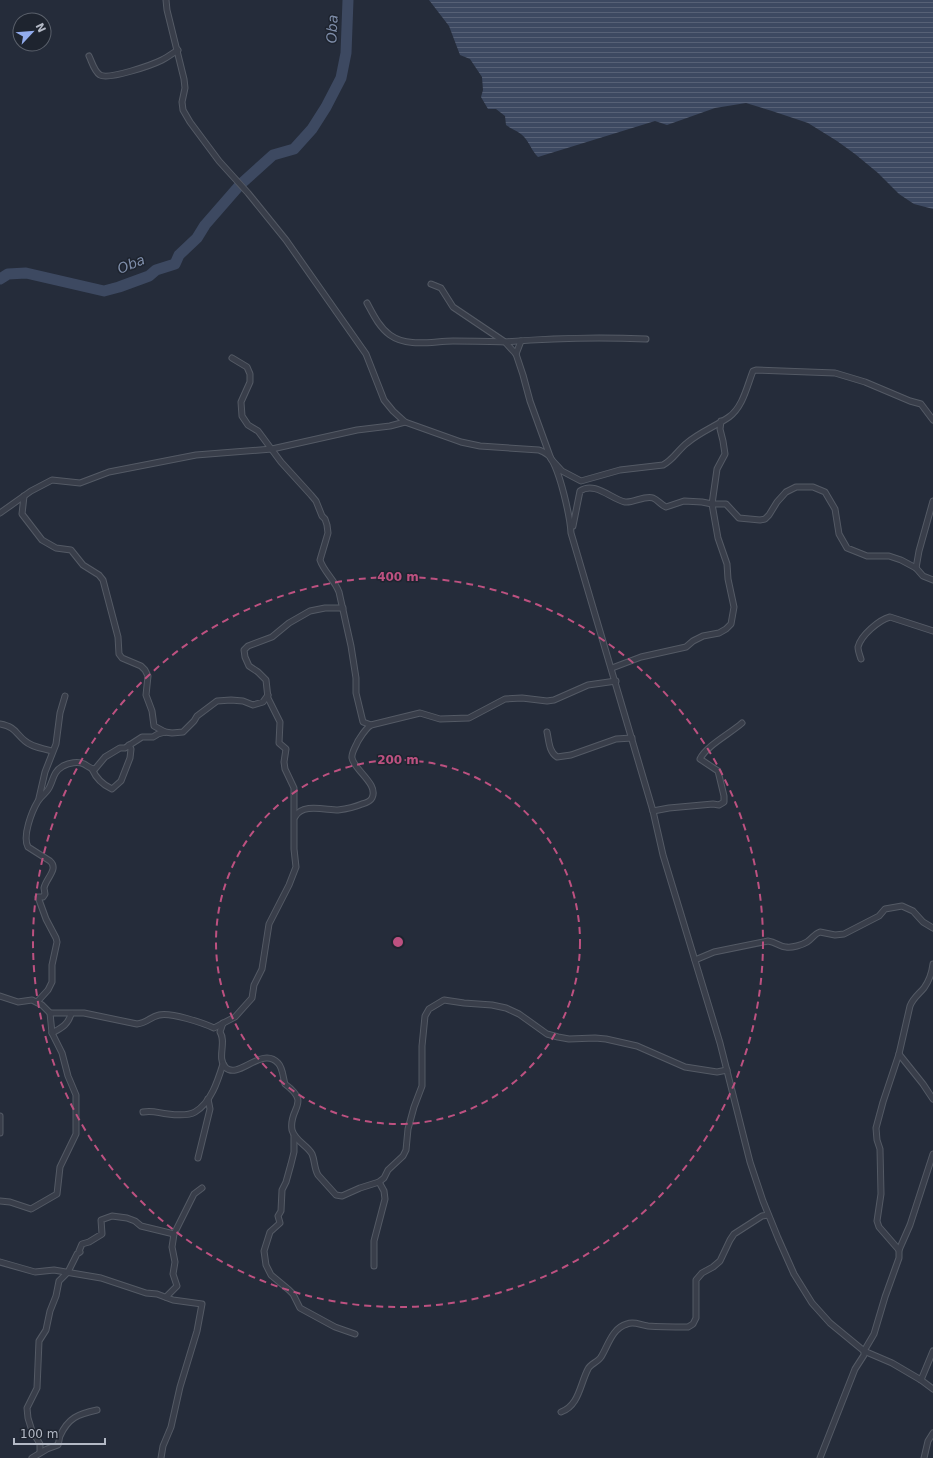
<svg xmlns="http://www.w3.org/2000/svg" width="933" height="1458" viewBox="0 0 933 1458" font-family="'DejaVu Sans',sans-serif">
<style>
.water{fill:url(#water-rules)}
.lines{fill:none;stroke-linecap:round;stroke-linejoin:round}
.river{stroke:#3d4961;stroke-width:11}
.minor-casing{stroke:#545a65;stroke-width:7}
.minor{stroke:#393e4a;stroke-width:5}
.ring{fill:none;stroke:#bd5180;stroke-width:2;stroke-dasharray:7 5}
.labels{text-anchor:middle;stroke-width:3;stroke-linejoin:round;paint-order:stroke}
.water-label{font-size:14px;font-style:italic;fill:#7f8eaa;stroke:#1e242f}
.centre{fill:#bd5180;stroke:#1e242f;stroke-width:2}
.ring-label{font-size:12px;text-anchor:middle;font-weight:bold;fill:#bd5180;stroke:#1e242f;stroke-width:3;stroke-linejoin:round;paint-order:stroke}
</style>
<defs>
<pattern id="water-rules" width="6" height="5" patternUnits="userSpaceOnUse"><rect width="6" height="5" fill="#3d4961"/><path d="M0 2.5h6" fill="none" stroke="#576176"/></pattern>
</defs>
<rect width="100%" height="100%" fill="#252c3a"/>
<path class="water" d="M 429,0 L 933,0 L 933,209 L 914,204 L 899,194 L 878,173 L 855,154 L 837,141 L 808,123 L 772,111 L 746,103 L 715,108 L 667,125 L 655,121 L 538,157 C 532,151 530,144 525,138 C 521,132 511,129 506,125 L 505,116 L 496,109 L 488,109 L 481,97 L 483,90 L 482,77 L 470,59 L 460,55 L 449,26 Z"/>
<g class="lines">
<g class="river">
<path d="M 242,183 L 273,155 L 294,149 L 312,129 L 326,107 L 341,78 L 346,53 L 348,0"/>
<path d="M 0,279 L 8,274 L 26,273 L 104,291 L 119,287 L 149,276 L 156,270 L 175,264 L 179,255 L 197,238 L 205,225 L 239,186"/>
</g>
<g class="minor-casing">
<g id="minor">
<path d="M 166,0 L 167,10 L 184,79 L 185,88 L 182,102 L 183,110 L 190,122 L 219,161 L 248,193 L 286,240 L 366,354 L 384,400 L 393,411 L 405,422 L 461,442 L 480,446 L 539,450 C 544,452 547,453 550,457 C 560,471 570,516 571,533 L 653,811 L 663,855 L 720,1043 L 750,1162 L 763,1201 L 778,1238 L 794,1274 L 812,1303 L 830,1323 L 864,1351 L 892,1363 L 921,1380 L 933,1389"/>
<path d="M 89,56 C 92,62 94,71 100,75 C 109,80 152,65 162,60 C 168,57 173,53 178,50"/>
<path d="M 431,284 L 441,288 L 453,307 L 505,342 C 552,338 599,337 646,339"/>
<path d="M 367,303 C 373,314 379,327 390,335 C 408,348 433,341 453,341 C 470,341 488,341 505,342 L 516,354 L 523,375 L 530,401 L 551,459 L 562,471 L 581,481 L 620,470 L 663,465 C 673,460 678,450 687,443 C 700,432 716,426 729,417 C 743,407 747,386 753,371 L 756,370 L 835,373 L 865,382 L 910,401 L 921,404 L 933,420"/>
<path d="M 516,354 L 521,341"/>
<path d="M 232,358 L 247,367 L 250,374 L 250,382 L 241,402 L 242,416 L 248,425 L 258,431 L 281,462 L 311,495 L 316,501 L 322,516 L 325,519 L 327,525 L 328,533 L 320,560 C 324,572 334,579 339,592 L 351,646 L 356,678 L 356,693 L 363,722 L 371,725"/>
<path d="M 24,496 L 22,514 L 42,540 L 56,548 L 71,550 L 83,565 L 99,575 L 103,580 L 118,637 L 119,654 L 122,658 L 141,666 L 145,670 L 148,676 L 146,695 L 152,711 L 154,726 L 165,732"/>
<path d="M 0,513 L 31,491 L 52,480 L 80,483 L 109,472 L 196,455 L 272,449 L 357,430 L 390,426 L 405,422"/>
<path d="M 573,526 L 580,491 C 595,481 611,499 625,502 C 634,503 645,495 653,498 C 658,500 661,505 666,507 L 684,501 L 702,502 L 712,504 L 726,504 L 739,518 L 760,520 L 765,519 L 769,515 L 777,502 L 786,492 L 796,487 L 813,487 L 825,492 L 835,509 L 839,534 L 847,548 L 867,556 L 889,556 L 901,560 L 916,568 L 923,576 L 933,580"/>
<path d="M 916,568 L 919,551 L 933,501"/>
<path d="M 861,659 C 860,656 858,651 858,647 C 861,635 879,620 890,617 L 933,631"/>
<path d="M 612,668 L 641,657 L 686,647 L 693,641 L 703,636 L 719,633 L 726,629 L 731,624 L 734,607 L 728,579 L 727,564 L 718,538 L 712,504 L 717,469 L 725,454 L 723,441 L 720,429 L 721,421"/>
<path d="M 0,724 C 16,727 15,733 25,741 C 33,748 43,748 52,751"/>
<path d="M 547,732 C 549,741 549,752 557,757 L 571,755 L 616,739 L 632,738"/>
<path d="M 92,769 C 96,778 103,785 112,789 L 121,781 L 130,758 L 131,749 L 129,745"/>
<path d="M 39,798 L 45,772 L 56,744 L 60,713 L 65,696"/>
<path d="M 653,811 L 669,808 L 713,804 L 719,805 L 724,802 L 724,796 L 718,771 L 700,759 C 706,746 731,733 742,723"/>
<path d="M 295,817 C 302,803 325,810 338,810 C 346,809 355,807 362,804 C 366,803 370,802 372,798 C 379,784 354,770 352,758 C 351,753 356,746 358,741 C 362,735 365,729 371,725 L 420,713 L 440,719 L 469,718 L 505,699 L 522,698 L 547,701 L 554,700 L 588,685 L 616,681"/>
<path d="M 695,960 L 714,952 L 768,941 C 776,942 780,947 786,947 C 792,948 802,945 807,942 C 812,939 814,934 820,932 L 835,935 L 844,934 L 879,916 L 885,909 L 902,906 L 913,911 L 923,922 L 933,928"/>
<path d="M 0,996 L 18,1002 L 32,1000 L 42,1005 L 50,1013 L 84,1013 L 137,1024 C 147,1023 150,1017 159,1015 C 171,1012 203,1023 214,1028 L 235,1017 L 252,998 L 254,985 L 262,969 L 269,924 L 289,885 L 296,867 L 294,849 L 294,788 L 285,769 L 284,762 L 286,749 L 279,743 L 280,722 L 268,698 L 266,680 L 258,672 L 249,666 L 245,657 L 244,650 L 248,646 L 272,637 L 289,623 L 310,611 L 325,608 L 343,608"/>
<path d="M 37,1002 L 48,990 L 52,982 L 52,965 L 57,942 L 56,938 L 46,919 L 38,897 L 43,897 L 45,894 C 45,894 44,888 44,888 C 46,878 59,869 50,861 L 28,847 C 22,836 32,811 38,801 C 42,795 48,792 50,786 C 54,778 53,772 63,766 C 69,763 78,761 84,764 C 88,766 90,769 95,769 L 105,757 L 120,748 L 125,748 L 142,737 L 153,737 L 158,734 L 165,732 L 172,733 L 183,732 L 194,721 L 197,716 L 217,701 L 231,700 L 243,701 L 253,705 L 263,702 L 268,695"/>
<path d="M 223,1023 L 220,1032 C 227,1043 216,1058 226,1068 C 239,1079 262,1046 278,1063 C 283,1068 283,1078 285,1084 C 312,1104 288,1108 292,1130 C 295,1141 307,1145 312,1154 C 315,1161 314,1168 318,1175 L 336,1195 L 342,1196 L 360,1188 L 379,1182 L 384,1178 L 388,1170 L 403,1156 L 406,1150 L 408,1129 L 414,1107 L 422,1086 L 422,1046 L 425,1016 L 429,1009 L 444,1000 L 464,1003 L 492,1005 L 506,1008 L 519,1014 L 547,1034 L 558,1037 L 569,1039 L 595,1038 L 606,1039 L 637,1046 L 685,1067 L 717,1072 L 727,1070"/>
<path d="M 52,1033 C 61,1028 68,1025 71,1014"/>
<path d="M 899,1054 L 923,1084 L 933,1099"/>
<path d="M 143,1112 C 153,1110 158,1113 168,1114 C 176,1115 188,1116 195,1112 C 211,1103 218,1080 223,1064"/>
<path d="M 0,1116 L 0,1133"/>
<path d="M 294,1136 L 294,1152 L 291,1164 L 286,1182 L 282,1190 L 281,1211 L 278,1216 L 280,1223 L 270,1232 L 264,1251 L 266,1265 L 271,1275 L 289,1290 L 293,1294 L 300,1308 L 335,1327 L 355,1334"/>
<path d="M 198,1158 L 210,1109 L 208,1099"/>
<path d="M 0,1201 L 10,1202 L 31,1209 L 57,1194 L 60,1167 L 76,1134 L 76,1095 L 68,1076 L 62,1053 L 52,1033 L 50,1013"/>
<path d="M 899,1250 L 910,1225 L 933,1154"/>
<path d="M 0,1262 L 35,1272 L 54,1270 L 101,1278 L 146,1293 L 157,1294 L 173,1300 L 202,1304 L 197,1331 L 180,1387 L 171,1427 L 163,1446 L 161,1458"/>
<path d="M 374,1266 L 374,1241 L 385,1199 L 384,1191 L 379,1182"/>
<path d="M 166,1297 L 177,1286 L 173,1274 L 175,1262 L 172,1247 L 174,1234 L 194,1194 L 202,1188"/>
<path d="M 921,1380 L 933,1351"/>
<path d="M 561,1412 C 579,1406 580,1384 588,1369 C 590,1364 598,1362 601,1357 C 608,1346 612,1328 627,1324 C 634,1321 640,1325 648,1326 C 661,1327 674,1327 688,1327 L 693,1324 L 696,1318 L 696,1280 L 702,1273 L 713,1267 L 720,1261 L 730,1240 L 734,1234 L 762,1216 L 768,1215"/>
<path d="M 40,1452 L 40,1444 L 32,1431 L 28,1418 L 27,1408 L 37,1388 L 39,1341 L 46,1330 L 50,1311 L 56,1296 L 59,1281 L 68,1272 L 77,1254 L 80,1252 L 79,1251 L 82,1244 L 89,1242 L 102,1234 L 101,1220 L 112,1216 L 127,1218 L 135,1221 L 141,1226 L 174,1234"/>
<path d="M 32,1458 L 47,1449 L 58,1445 C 59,1442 59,1439 60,1436 C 68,1418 78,1414 97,1410"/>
<path d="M 820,1458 L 855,1369 L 864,1355 L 864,1351 L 874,1334 L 885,1297 L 899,1258 L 899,1250 L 879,1227 L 877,1221 L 881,1194 L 880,1149 L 877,1140 L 876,1128 L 883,1102 L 899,1054 L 910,1006 C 913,998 919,994 924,988 C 929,981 932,972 933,964"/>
<path d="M 924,1458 L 928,1441 L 933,1433"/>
</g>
</g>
<use href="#minor" class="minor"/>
</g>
<g class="ring">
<circle cx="398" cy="942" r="182"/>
<circle cx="398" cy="942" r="365"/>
</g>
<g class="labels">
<g class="water-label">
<text transform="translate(332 29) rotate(-87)" y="5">Oba</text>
<text transform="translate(131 264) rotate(-22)" y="5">Oba</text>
</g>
</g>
<circle cx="398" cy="942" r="6" class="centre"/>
<g class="ring-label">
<text x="398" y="581">400 m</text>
<text x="398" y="764">200 m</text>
</g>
<g transform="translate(32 32) rotate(64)"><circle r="19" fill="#1e242f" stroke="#5a606b"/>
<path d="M0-3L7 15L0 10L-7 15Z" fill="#92aced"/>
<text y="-6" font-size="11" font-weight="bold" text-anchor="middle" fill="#b4bac6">N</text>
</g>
<path d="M14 1438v6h91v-6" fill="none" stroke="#b4bac6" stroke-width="2"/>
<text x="20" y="1438" font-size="12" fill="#b4bac6" stroke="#1e242f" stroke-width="3" paint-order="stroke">100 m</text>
</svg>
